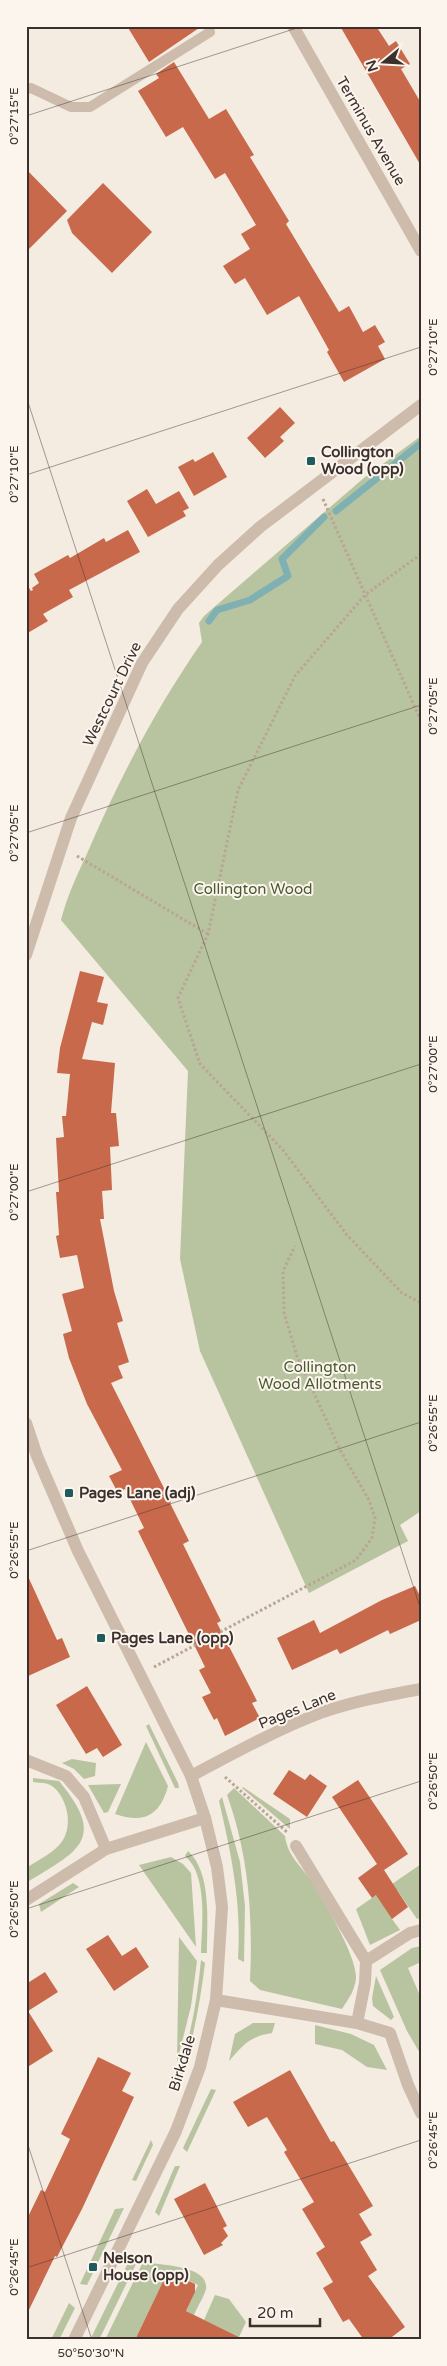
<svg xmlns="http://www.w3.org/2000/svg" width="447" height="2366" viewBox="0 0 447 2366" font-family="'Varela Round',sans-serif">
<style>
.green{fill:#b8c4a0}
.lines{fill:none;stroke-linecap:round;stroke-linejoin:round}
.stream{stroke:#7fb0b2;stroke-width:7}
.building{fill:#c8694b}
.path{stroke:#b9a596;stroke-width:3;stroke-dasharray:2.5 2.5;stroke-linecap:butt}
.service{stroke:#cdbbac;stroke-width:10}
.minor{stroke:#cdbbac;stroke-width:12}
.tertiary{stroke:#cdbbac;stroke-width:12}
.ticks{fill:none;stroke:#3b302b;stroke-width:1;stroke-opacity:0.45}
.poi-dot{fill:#1f5a5e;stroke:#fbf5ee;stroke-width:2}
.labels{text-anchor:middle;stroke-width:4;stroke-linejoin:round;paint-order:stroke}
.street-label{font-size:15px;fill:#3b302b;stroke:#fbf5ee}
.poi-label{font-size:15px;font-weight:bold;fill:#3b302b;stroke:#fbf5ee;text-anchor:start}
.park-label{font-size:15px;fill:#4a5a2e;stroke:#fbf5ee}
.neatline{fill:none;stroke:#3b302b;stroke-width:2}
.ticks-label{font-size:12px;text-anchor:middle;fill:#3b302b}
</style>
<rect width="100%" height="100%" fill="#f4ebe1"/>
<g class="green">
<path d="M 421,436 L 421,1511 L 400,1525 L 408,1541 L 309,1593 L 200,1351 L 180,1259 L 188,1071 L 61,920 C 67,897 76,877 86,856 C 118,781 156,708 202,642 L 199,623 L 204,616 L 365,477 Z"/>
<path d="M 149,1724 L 178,1783 L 179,1788 L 175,1788 L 146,1726 Z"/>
<path d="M 146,1742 L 168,1786 C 160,1816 143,1824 115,1814 Z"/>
<path d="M 72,1759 L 96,1763 L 95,1776 L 84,1779 L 74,1769 L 62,1763 Z"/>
<path d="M 33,1778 L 59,1781 C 108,1840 78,1851 26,1883 L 26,1868 C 38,1860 56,1852 63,1840 C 73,1824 67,1797 52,1786 C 46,1782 39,1783 33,1782 Z"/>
<path d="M 121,1784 L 108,1812 L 104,1813 L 88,1785 Z"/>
<path d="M 243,1787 L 290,1819 L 290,1829 L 242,1788 Z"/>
<path d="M 234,1788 L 285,1836 C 287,1854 299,1864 309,1878 C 322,1897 357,1956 356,1978 C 355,1990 349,1998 342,2009 L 260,1990 L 250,1981 C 253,1916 249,1856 227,1795 Z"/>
<path d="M 222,1797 L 240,1862 L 245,1906 L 244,1962 L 238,1959 C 242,1904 231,1853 219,1801 Z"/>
<path d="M 188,1851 C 212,1872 207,1924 207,1953 L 201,1953 C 202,1925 208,1875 185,1856 Z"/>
<path d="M 171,1857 L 183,1864 L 191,1873 L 196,1947 L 139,1865 Z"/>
<path d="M 421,1864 L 421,1918 L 417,1919 L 397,1890 L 392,1919 L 400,1930 L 370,1945 L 356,1909 Z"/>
<path d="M 73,1883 L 79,1887 L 41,1912 L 39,1904 Z"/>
<path d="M 179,1937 L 197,1961 L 191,2006 L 177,2062 Z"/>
<path d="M 421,1946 L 421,1962 L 408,1968 L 421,1998 L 421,2055 L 407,2031 L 380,1970 L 412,1948 Z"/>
<path d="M 201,1960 L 205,1963 C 200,2005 192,2045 179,2086 L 174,2087 C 189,2045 197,2004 201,1960 Z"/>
<path d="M 376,1976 L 394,2017 L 391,2020 L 373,2006 L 372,1998 Z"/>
<path d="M 253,2023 L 275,2023 L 272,2033 C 250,2036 243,2045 229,2061 L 235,2034 Z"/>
<path d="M 315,2025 L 351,2034 L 374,2045 L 387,2070 L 367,2067 L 342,2050 L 315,2044 Z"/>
<path d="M 211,2089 L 216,2090 L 187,2152 L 183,2148 Z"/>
<path d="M 151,2140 L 153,2145 L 136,2181 L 132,2180 Z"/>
<path d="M 175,2166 L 180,2166 L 159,2216 L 155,2212 Z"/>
<path d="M 124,2208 L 87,2285 L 80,2284 L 115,2209 Z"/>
<path d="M 137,2262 L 99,2340 L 90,2340 L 128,2263 Z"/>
<path d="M 143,2262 C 158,2265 210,2265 206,2289 C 204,2297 197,2307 194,2315 L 186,2311 L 198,2285 L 168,2271 L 135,2340 L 105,2340 Z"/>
<path d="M 215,2295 L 229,2299 L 246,2322 L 239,2337 L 204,2320 Z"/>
<path d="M 69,2303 L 75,2308 L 59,2340 L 51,2340 Z"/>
</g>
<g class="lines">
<g class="stream">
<path d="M 336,511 L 421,443"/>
<path d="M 209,621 L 217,610 L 250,600 L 288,576 L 282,559 L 324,517"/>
</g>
</g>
<g class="building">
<path d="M 127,26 L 202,26 L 149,62 Z"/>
<path d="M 340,26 L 376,26 L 389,46 L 396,41 L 410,64 L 401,69 L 421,103 L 421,166 Z"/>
<path d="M 174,62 L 209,119 L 226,109 L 254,155 L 250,157 L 289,221 L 286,224 L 339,312 L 349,306 L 363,332 L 375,325 L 385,342 L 378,346 L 385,359 L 344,382 L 327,352 L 329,350 L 299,296 L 267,315 L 245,278 L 235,284 L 223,266 L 250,249 L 241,234 L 256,225 L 225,173 L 215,179 L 183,127 L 166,137 L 138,91 L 159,78 L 156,74 Z"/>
<path d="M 26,169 L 67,211 L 26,252 Z"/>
<path d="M 103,183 L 152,232 L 112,273 L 72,233 L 67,220 Z"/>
<path d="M 280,407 L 295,423 L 280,437 L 284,441 L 265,458 L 247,438 Z"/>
<path d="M 213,452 L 227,477 L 194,496 L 178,467 L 193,459 L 195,462 Z"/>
<path d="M 147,489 L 156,504 L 179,491 L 189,508 L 183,511 L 186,516 L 148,537 L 127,501 Z"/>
<path d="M 128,530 L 140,552 L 69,590 L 73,597 L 43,614 L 48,621 L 26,634 L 26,583 L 31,591 L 33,590 L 32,588 L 39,583 L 34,574 L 68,555 L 70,558 L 104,538 L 106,542 Z"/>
<path d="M 80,971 L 104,977 L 97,1002 L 108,1004 L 103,1025 L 92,1022 L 82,1059 L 115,1063 L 111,1113 L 116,1113 L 119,1146 L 110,1147 L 112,1190 L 102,1191 L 104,1219 L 100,1219 L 114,1291 L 123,1321 L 117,1323 L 129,1362 L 118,1366 L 123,1378 L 111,1383 L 171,1502 L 170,1503 L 189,1541 L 183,1544 L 221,1621 L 217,1623 L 257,1701 L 252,1703 L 260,1718 L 225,1736 L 217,1718 L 214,1720 L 202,1697 L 211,1693 L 199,1670 L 205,1667 L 138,1531 L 144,1528 L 125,1489 L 118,1493 L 109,1476 L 122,1470 L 87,1404 L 69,1358 L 63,1334 L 72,1331 L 62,1294 L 84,1288 L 77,1255 L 60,1258 L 56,1236 L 59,1235 L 56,1192 L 59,1192 L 56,1138 L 64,1137 L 62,1116 L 66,1116 L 70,1074 L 57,1073 L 60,1048 Z"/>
<path d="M 26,1572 L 57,1640 L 62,1638 L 70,1657 L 26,1677 Z"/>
<path d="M 415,1586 L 421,1598 L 421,1620 L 390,1634 L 388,1630 L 340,1654 L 337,1649 L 292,1670 L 277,1638 L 314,1620 L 320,1633 L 382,1600 Z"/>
<path d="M 87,1686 L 122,1745 L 103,1757 L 97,1748 L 86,1754 L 56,1705 Z"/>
<path d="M 289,1770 L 305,1780 L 310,1774 L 327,1786 L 307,1817 L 273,1794 Z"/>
<path d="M 358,1780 L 408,1854 L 384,1870 L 408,1907 L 392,1919 L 376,1895 L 372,1898 L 358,1878 L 377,1864 L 332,1797 Z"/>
<path d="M 108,1935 L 122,1956 L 136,1947 L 149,1967 L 114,1991 L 86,1949 Z"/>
<path d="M 45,1972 L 58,1992 L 28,2011 L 53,2051 L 26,2068 L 26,1984 Z"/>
<path d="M 98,2057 L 131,2073 L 122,2091 L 134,2097 L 82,2209 L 57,2257 L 55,2256 L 26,2316 L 26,2221 L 41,2190 L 45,2192 L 70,2139 L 61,2134 Z"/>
<path d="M 290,2070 L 331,2142 L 334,2141 L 373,2206 L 359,2214 L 372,2235 L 360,2242 L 377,2270 L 368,2276 L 405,2327 L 388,2340 L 364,2340 L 349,2319 L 343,2322 L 323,2288 L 333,2282 L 316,2253 L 325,2247 L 302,2209 L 314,2202 L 284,2152 L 287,2150 L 267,2117 L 248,2127 L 233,2102 Z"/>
<path d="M 205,2183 L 227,2226 L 223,2228 L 228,2236 L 221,2243 L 223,2245 L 204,2255 L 174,2199 Z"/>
<path d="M 168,2271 L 195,2284 L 195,2292 L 186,2311 L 245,2340 L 135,2340 Z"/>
</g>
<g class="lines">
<g class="path">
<path d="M 323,499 L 421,721"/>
<path d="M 421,554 L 365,595 L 295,676 L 238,790 L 208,934 L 178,998 L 200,1064 L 283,1150 L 347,1235 L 402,1293 L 421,1303"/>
<path d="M 77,856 L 208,934"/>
<path d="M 154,1667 L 356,1560 L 372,1538 L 375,1518 L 369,1500 L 340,1450 L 297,1356 L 284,1313 L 283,1271 L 295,1246"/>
<path d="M 225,1777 L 288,1833"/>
</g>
<path class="service" d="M 26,89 L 31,88 L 71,107 L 90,107 L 210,32 L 209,26"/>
<g class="minor">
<path d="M 293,26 L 421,251"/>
<path d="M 26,1760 L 66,1776 L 84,1797 L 106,1849"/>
<path d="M 191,1776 C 234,1753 278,1729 323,1712 C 355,1701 388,1695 421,1689"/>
<path d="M 296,1846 L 366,1961 L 365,1983 L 357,2023"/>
<path d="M 26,1900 L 106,1849 L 205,1818"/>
<path d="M 366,1961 L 410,1933 L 421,1930"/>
<path d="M 216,2000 L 357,2023 L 390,2033 L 408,2085 L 421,2113"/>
</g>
<g class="tertiary">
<path d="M 26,955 L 71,818 L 142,663 L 178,609 L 218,565 L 260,527 L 421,405"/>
<path d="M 26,1423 L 37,1456 L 78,1551 L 191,1776 L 205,1818 L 217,1867 L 222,1907 L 216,2000 L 200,2067 L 176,2131 L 74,2340"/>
</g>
</g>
<path class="ticks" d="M 26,116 L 303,26M 26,396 L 421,1610M 26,475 L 421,347M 26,833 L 421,705M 26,1192 L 421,1064M 26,1551 L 421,1422M 26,1909 L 421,1781M 26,2139 L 92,2340M 26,2268 L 421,2140"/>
<g class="poi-dot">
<rect x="306" y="456" width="10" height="10" rx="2.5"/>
<rect x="64" y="1488" width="10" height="10" rx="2.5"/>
<rect x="96" y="1633" width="10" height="10" rx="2.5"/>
<rect x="88" y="2262" width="10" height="10" rx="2.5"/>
</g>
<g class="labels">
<g class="street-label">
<text transform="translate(371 131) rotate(60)" y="5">Terminus Avenue</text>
<text transform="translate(112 694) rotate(-64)" y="5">Westcourt Drive</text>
<text transform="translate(297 1709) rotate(-22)" y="5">Pages Lane</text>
<text transform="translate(182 2063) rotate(-73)" y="5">Birkdale</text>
</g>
<g class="poi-label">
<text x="321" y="457">Collington<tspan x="321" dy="17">Wood (opp)</tspan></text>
<text x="79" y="1498">Pages Lane (adj)</text>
<text x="111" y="1643">Pages Lane (opp)</text>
<text x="103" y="2263">Nelson<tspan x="103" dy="17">House (opp)</tspan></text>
</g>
<g class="park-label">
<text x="253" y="894">Collington Wood</text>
<text x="320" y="1372">Collington<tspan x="320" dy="17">Wood Allotments</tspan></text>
</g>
</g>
<rect width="447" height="2366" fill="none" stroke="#fbf5ee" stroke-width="55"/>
<g transform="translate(384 62) rotate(252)" stroke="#fbf5ee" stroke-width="4" paint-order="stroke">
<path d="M0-4L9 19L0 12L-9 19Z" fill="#3b302b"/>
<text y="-8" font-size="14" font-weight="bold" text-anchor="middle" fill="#3b302b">N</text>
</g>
<path d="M250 2318v8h70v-8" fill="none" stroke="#3b302b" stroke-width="2.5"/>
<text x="257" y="2318" font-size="15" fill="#3b302b" stroke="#fbf5ee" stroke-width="4" paint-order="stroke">20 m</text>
<rect x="28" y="28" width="392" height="2310" class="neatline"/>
<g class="ticks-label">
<text transform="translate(14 116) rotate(-90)" y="4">0°27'15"E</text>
<text transform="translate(433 347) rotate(-90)" y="4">0°27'10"E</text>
<text transform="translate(14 474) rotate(-90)" y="4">0°27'10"E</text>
<text transform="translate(433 706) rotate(-90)" y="4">0°27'05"E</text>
<text transform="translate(14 833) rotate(-90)" y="4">0°27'05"E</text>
<text transform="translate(433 1064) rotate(-90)" y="4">0°27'00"E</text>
<text transform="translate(14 1192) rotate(-90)" y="4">0°27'00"E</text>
<text transform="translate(433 1423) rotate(-90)" y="4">0°26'55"E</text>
<text transform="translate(14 1550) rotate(-90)" y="4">0°26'55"E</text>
<text transform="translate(433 1781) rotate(-90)" y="4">0°26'50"E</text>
<text transform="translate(14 1909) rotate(-90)" y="4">0°26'50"E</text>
<text transform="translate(433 2140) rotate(-90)" y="4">0°26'45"E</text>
<text transform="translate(14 2267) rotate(-90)" y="4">0°26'45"E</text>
<text x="91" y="2357">50°50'30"N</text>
</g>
</svg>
